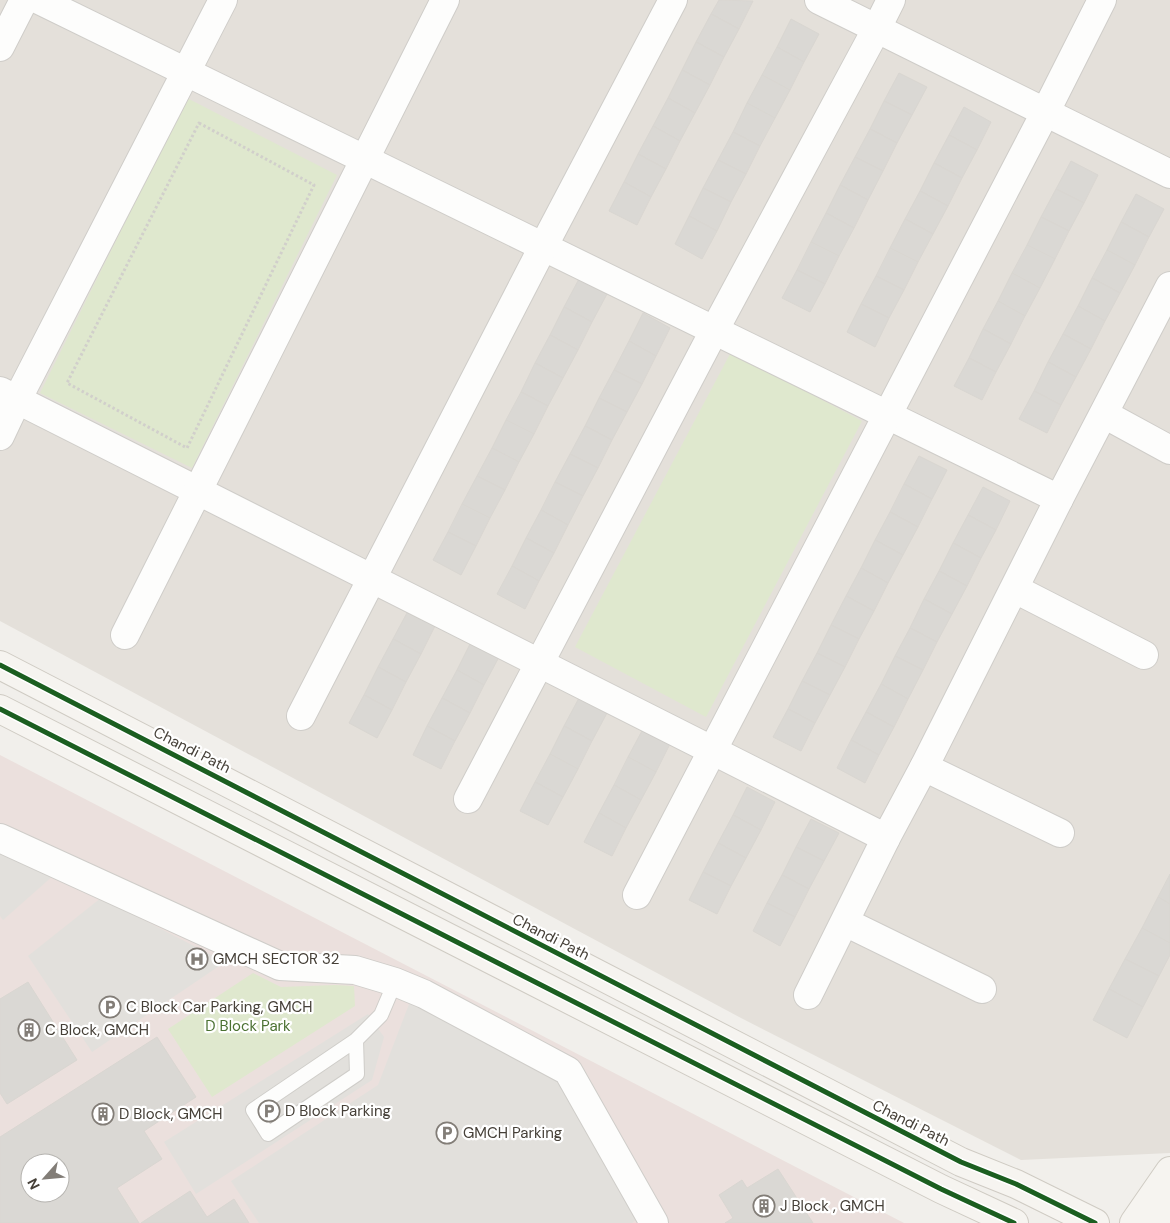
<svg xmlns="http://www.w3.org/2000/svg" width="1170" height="1223" viewBox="0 0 1170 1223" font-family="'DM Sans',sans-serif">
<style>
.residential{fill:#e4e0da}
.medical{fill:#ebe0dd;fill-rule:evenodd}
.green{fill:#dfe8ce}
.parking{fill:#e2e0dc}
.building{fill:#dad8d4;stroke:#d9d6d1;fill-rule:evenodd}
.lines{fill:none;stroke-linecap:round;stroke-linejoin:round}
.lane-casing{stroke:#cfcdc9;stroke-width:16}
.street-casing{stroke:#cfcdc9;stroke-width:30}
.secondary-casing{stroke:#cfcbc3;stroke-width:30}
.path{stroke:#d1cfcb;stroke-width:3;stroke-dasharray:2.5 2.5;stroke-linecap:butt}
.lane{stroke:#fdfdfc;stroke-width:14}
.street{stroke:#fdfdfc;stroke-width:28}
.secondary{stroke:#f6f4f0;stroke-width:28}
.cycleway-casing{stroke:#fff;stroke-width:8}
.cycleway{stroke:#1b5e20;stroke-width:5}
.labels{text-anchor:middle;stroke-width:4.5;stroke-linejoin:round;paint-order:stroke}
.street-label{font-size:15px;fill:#464038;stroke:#fff}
.poi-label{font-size:15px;fill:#464038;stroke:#fff;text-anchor:start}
.park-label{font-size:15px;fill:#4b7132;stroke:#fff}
</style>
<rect width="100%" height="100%" fill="#f1efeb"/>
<path class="residential" d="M 0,0 L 1170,0 L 1170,1153 L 1021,1160 L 741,1018 L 0,621 Z"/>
<path class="medical" d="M 0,755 L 904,1223 L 0,1223 ZM 30,1163 L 60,1163 L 60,1193 L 30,1193 Z"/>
<g class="green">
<path d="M 187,98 L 337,175 L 192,468 L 40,393 Z"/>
<path d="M 731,352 L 862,421 L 706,717 L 575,647 Z"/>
<path d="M 253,973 L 281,987 L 335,985 L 354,986 L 355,1006 L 212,1097 L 168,1029 Z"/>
</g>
<g class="parking">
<path d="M 0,849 L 55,874 L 3,920 L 0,916 Z"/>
<path d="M 101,898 L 225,962 L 92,1052 L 28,956 Z"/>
<path d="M 411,999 L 558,1077 L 637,1219 L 632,1223 L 259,1223 L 231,1181 L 378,1085 Z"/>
<path d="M 368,1014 L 384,1037 L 372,1080 L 196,1194 L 164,1142 Z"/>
</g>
<g class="building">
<path d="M 719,0 L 753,1 L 739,29 L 711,14 Z"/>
<path d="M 711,14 L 739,29 L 724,57 L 696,42 Z"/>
<path d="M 791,19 L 819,34 L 804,62 L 777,47 Z"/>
<path d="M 696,42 L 724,57 L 710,85 L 682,70 Z"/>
<path d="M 777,47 L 804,62 L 790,90 L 762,75 Z"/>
<path d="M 682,70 L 710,85 L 695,113 L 668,98 Z"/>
<path d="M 899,73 L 927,87 L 912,115 L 884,101 Z"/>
<path d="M 762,75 L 790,90 L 775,118 L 747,103 Z"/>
<path d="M 668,98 L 695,113 L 680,141 L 653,126 Z"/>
<path d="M 884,101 L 912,115 L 897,143 L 870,129 Z"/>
<path d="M 747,103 L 775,118 L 760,146 L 733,132 Z"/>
<path d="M 964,107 L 991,122 L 977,150 L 949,135 Z"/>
<path d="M 653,126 L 680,141 L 666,169 L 638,154 Z"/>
<path d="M 870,129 L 897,143 L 883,171 L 855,157 Z"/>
<path d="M 733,132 L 760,146 L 746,174 L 718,160 Z"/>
<path d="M 949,135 L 977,150 L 962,178 L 934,163 Z"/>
<path d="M 638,154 L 666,169 L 651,197 L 624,182 Z"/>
<path d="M 855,157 L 883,171 L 868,200 L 840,185 Z"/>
<path d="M 718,160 L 746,174 L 731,202 L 703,188 Z"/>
<path d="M 1071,161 L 1098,175 L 1084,203 L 1056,189 Z"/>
<path d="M 934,163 L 962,178 L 948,206 L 920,191 Z"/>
<path d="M 624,182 L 651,197 L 637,225 L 609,211 Z"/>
<path d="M 840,185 L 868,200 L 854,228 L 826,213 Z"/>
<path d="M 703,188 L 731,202 L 717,231 L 689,216 Z"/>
<path d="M 1056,189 L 1084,203 L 1069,231 L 1041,217 Z"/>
<path d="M 920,191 L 948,206 L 933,234 L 905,219 Z"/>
<path d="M 1136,194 L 1164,209 L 1149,237 L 1121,222 Z"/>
<path d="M 826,213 L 854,228 L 839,256 L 811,242 Z"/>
<path d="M 689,216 L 717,231 L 702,259 L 675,244 Z"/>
<path d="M 1041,217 L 1069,231 L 1055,259 L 1027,245 Z"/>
<path d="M 905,219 L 933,234 L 918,262 L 890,248 Z"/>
<path d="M 1121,222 L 1149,237 L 1135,265 L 1107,250 Z"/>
<path d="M 811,242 L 839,256 L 825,284 L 797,270 Z"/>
<path d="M 1027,245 L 1055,259 L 1040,288 L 1012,273 Z"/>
<path d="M 890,248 L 918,262 L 904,290 L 876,276 Z"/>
<path d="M 1107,250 L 1135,265 L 1120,293 L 1092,278 Z"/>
<path d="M 797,270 L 825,284 L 810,312 L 782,298 Z"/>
<path d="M 1012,273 L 1040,288 L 1025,316 L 998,301 Z"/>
<path d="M 876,276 L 904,290 L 889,318 L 861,304 Z"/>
<path d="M 1092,278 L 1120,293 L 1105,321 L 1078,306 Z"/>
<path d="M 579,279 L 607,294 L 592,322 L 564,307 Z"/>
<path d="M 998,301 L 1025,316 L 1011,344 L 983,329 Z"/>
<path d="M 861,304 L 889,318 L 875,347 L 847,332 Z"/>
<path d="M 1078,306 L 1105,321 L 1091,349 L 1063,334 Z"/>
<path d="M 564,307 L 592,322 L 578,350 L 550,335 Z"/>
<path d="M 643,313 L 670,328 L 656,356 L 629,341 Z"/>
<path d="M 983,329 L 1011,344 L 996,372 L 969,358 Z"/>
<path d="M 1063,334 L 1091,349 L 1076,377 L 1048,362 Z"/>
<path d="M 550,335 L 578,350 L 563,378 L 535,363 Z"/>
<path d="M 629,341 L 656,356 L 642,384 L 614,370 Z"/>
<path d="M 969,358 L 996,372 L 982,400 L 954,386 Z"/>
<path d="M 1048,362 L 1076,377 L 1061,405 L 1034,391 Z"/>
<path d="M 535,363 L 563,378 L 548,406 L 521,392 Z"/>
<path d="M 614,370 L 642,384 L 627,412 L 599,398 Z"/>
<path d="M 1034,391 L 1061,405 L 1047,433 L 1019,419 Z"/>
<path d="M 521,392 L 548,406 L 534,434 L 506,420 Z"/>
<path d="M 599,398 L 627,412 L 612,440 L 585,426 Z"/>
<path d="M 506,420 L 534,434 L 519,462 L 492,448 Z"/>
<path d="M 585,426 L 612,440 L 598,468 L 570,454 Z"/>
<path d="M 492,448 L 519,462 L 505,490 L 477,476 Z"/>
<path d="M 570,454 L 598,468 L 583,496 L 555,482 Z"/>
<path d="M 919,456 L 947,470 L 932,499 L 904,484 Z"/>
<path d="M 477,476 L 505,490 L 490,518 L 462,504 Z"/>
<path d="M 555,482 L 583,496 L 568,525 L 541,510 Z"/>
<path d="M 904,484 L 932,499 L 918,527 L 890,512 Z"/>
<path d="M 983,487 L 1010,501 L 996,530 L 968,515 Z"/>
<path d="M 462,504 L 490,518 L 476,546 L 448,532 Z"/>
<path d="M 541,510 L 568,525 L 554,553 L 526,538 Z"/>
<path d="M 890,512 L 918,527 L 903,555 L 875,540 Z"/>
<path d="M 968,515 L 996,530 L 981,558 L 953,543 Z"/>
<path d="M 448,532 L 476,546 L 461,575 L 433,560 Z"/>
<path d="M 526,538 L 554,553 L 539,581 L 512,566 Z"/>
<path d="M 875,540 L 903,555 L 888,583 L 861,568 Z"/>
<path d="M 953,543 L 981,558 L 967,586 L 939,571 Z"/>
<path d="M 512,566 L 539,581 L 525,609 L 497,594 Z"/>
<path d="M 861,568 L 888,583 L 874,611 L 846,596 Z"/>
<path d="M 939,571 L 967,586 L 952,614 L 924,599 Z"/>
<path d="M 846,596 L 874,611 L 859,639 L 831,625 Z"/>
<path d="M 924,599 L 952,614 L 937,642 L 910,628 Z"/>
<path d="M 408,611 L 435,626 L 421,654 L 393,639 Z"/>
<path d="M 831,625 L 859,639 L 845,667 L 817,653 Z"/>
<path d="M 910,628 L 937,642 L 923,670 L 895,656 Z"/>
<path d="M 393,639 L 421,654 L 406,682 L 378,667 Z"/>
<path d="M 471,642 L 499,657 L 484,685 L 457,670 Z"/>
<path d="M 817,653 L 845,667 L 830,695 L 802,681 Z"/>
<path d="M 895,656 L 923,670 L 908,699 L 881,684 Z"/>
<path d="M 378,667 L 406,682 L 392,710 L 364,695 Z"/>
<path d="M 457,670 L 484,685 L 470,713 L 442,698 Z"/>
<path d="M 802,681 L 830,695 L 815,723 L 788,709 Z"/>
<path d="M 881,684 L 908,699 L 894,727 L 866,712 Z"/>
<path d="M 364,695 L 392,710 L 377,738 L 349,723 Z"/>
<path d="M 442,698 L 470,713 L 455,741 L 427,726 Z"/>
<path d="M 579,698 L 607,713 L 592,741 L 564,726 Z"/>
<path d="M 788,709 L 815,723 L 801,751 L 773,737 Z"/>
<path d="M 866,712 L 894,727 L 879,755 L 851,740 Z"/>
<path d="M 427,726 L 455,741 L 441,769 L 413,755 Z"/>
<path d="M 564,726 L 592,741 L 578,769 L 550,754 Z"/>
<path d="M 643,729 L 670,744 L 656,772 L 628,757 Z"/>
<path d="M 851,740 L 879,755 L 865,783 L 837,768 Z"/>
<path d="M 550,754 L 578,769 L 563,797 L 535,782 Z"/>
<path d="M 628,757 L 656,772 L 641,800 L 614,785 Z"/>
<path d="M 535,782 L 563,797 L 548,825 L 520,811 Z"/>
<path d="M 614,785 L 641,800 L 626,828 L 599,813 Z"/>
<path d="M 747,787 L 775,802 L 761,830 L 733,815 Z"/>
<path d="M 599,813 L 626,828 L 612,856 L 584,842 Z"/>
<path d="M 733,815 L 761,830 L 746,858 L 718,843 Z"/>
<path d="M 811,819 L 839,833 L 824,861 L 796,847 Z"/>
<path d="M 718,843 L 746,858 L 731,886 L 703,872 Z"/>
<path d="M 796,847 L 824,861 L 809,889 L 782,875 Z"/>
<path d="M 703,872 L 731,886 L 717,914 L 689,900 Z"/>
<path d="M 1170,874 L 1170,904 L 1158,897 Z"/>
<path d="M 782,875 L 809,889 L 795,917 L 767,903 Z"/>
<path d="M 1158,897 L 1170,904 L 1170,943 L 1142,928 Z"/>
<path d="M 767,903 L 795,917 L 780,946 L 753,931 Z"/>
<path d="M 1142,928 L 1170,943 L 1170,955 L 1159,976 L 1125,959 Z"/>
<path d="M 1125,959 L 1159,976 L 1143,1007 L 1109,989 Z"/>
<path d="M 28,982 L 77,1060 L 7,1104 L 0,1093 L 0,999 Z"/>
<path d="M 1109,989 L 1143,1007 L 1127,1038 L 1093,1020 Z"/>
<path d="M 157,1037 L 196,1097 L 144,1131 L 162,1159 L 117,1188 L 139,1223 L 0,1223 L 0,1137 ZM 30,1163 L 60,1163 L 60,1193 L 30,1193 Z"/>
<path d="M 778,1169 L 813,1223 L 725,1223 L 733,1218 L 719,1195 L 742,1180 L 747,1188 Z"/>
<path d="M 190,1191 L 207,1217 L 234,1199 L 249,1223 L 141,1223 Z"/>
</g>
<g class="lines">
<g class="lane-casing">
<path id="lane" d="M 356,1040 L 357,1074 L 268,1134 L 253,1110 L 356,1040 L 381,1015 L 395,982"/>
</g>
<g class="street-casing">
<g id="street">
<path d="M 39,0 L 1059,499"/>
<path d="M 819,0 L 1170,174"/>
<path d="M 0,47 L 24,0"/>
<path d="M 0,391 L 886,838"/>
<path d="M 1104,414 L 1170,450"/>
<path d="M 0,436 L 17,400 L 223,0"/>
<path d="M 1015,589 L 1144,655"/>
<path d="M 125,635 L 445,0"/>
<path d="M 301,716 L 543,247 L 673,0"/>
<path d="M 924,767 L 1060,833"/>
<path d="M 468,799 L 714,331 L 877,28 L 891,0"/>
<path d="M 0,838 L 280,966 L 355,970 L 395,982 L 424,994 L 568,1071 L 654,1223"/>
<path d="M 637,895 L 1046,111 L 1102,0"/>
<path d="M 845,922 L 982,989"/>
<path d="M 808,995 L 886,838 L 924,767 L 1059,499 L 1170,286"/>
</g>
</g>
<g class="secondary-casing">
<g id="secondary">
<path d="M 0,665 L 961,1162 L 1016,1184 L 1095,1223"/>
<path d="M 0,709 L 941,1189 L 1014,1223"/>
<path d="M 1134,1223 L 1170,1171"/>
<path d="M 1162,1223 L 1170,1205"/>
</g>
</g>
<path class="path" d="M 199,123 L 314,185 L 187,448 L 67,383 Z"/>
<use href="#lane" class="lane"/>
<use href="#street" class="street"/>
<use href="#secondary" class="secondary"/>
<g class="cycleway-casing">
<g id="cycleway">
<path d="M 0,665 L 961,1162 L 1016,1184 L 1095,1223"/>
<path d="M 0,709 L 941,1189 L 1014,1223"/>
</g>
</g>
<use href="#cycleway" class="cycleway"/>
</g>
<defs>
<g id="hospital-ring" transform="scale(1.125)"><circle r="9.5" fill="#fff" stroke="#827d77" stroke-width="1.5"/><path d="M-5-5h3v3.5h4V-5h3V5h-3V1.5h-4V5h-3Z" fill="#827d77"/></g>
<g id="parking-ring" transform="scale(1.125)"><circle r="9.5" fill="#fff" stroke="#827d77" stroke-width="1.5"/><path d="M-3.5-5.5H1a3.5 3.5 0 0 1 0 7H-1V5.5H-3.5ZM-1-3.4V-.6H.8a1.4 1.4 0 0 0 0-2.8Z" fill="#827d77"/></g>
<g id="building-ring" transform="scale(1.125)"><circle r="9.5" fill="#fff" stroke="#827d77" stroke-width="1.5"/><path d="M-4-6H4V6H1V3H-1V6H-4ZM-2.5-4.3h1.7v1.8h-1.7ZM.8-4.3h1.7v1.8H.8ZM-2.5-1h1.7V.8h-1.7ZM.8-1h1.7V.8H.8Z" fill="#827d77"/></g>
</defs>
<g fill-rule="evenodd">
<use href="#hospital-ring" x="197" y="959"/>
<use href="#parking-ring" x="110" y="1007"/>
<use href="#building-ring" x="29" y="1030"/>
<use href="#parking-ring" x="269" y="1111"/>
<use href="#building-ring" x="103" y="1114"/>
<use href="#parking-ring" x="447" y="1133"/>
<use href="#building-ring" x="764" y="1206"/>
</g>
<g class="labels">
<g class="street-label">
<text transform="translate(192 750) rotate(27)" y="5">Chandi Path</text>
<text transform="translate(551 937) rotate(27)" y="5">Chandi Path</text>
<text transform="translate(911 1123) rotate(27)" y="5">Chandi Path</text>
</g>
<g class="poi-label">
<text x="213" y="964">GMCH SECTOR 32</text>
<text x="126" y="1012">C Block Car Parking, GMCH</text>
<text x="45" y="1035">C Block, GMCH</text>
<text x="285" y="1116">D Block Parking</text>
<text x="119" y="1119">D Block, GMCH</text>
<text x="463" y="1138">GMCH Parking</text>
<text x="780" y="1211">J Block , GMCH</text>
</g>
<g class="park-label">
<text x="248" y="1031">D Block Park</text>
</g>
</g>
<g transform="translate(45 1178) rotate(243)"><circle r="24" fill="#ffffff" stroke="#b5b3af"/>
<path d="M0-4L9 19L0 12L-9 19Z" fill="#827d77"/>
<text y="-8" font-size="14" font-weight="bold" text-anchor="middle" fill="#464038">N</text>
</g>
</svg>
